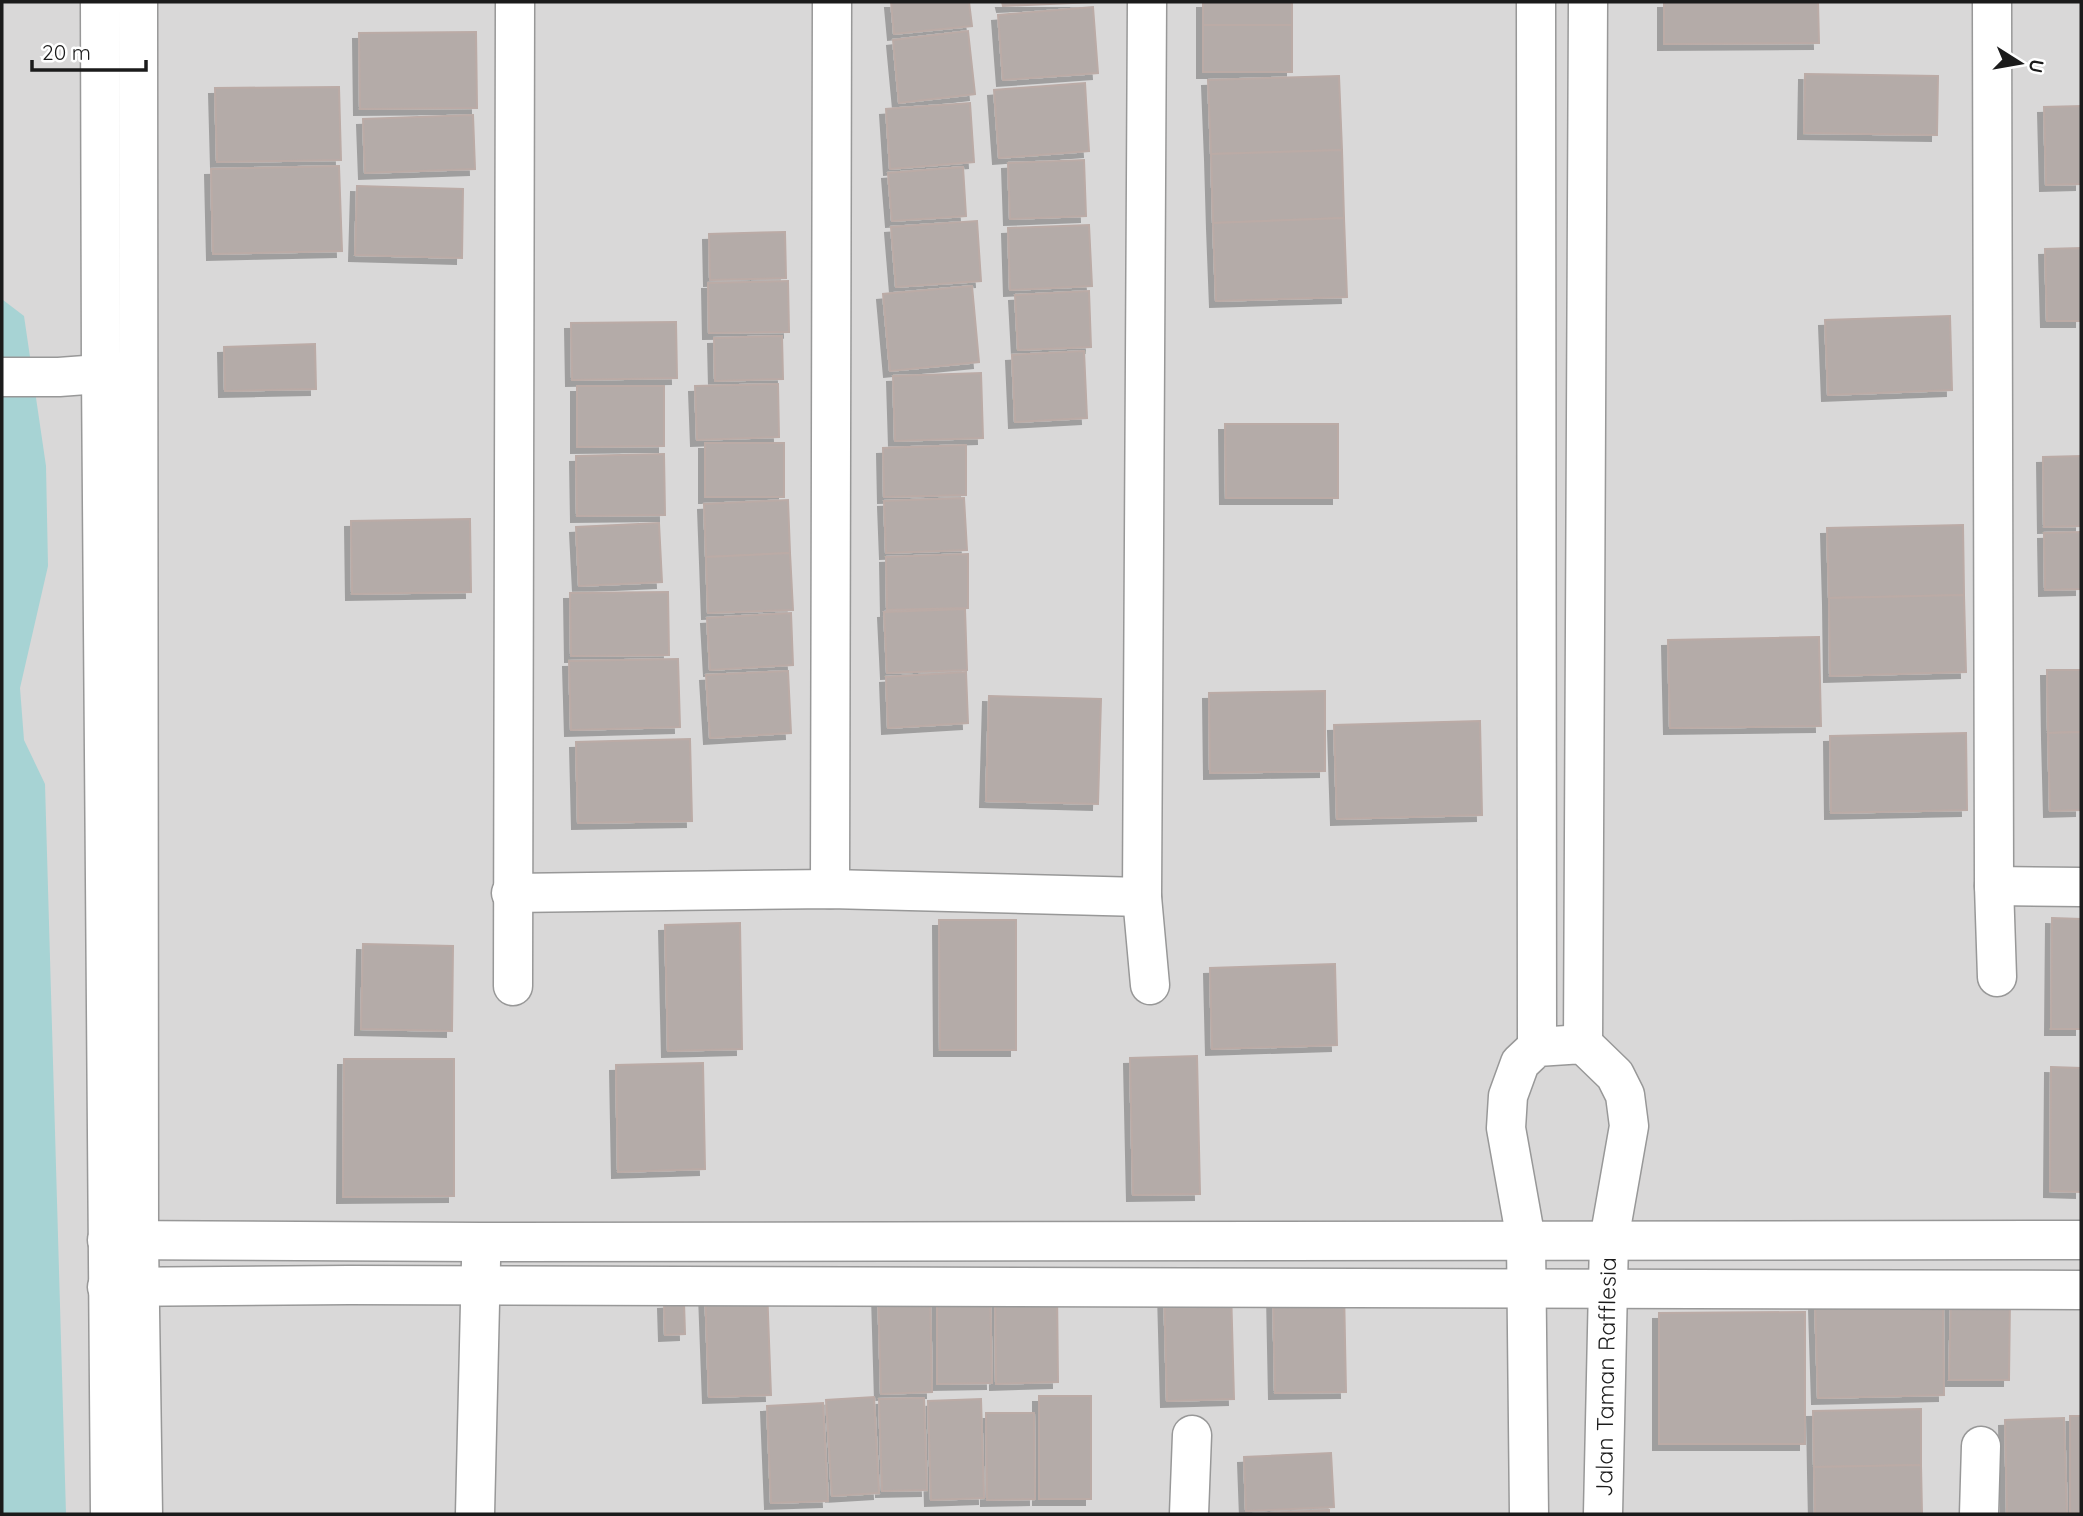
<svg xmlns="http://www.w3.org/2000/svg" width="2083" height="1516" viewBox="0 0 2083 1516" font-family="Quicksand,sans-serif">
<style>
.residential{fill:#d9d8d8}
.water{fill:#a7d3d4}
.building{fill:#b4aba8;stroke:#bbaba6;stroke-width:2;filter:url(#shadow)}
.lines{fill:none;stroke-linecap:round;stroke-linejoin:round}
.minor-casing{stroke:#989898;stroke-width:41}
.minor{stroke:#fff;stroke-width:38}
.labels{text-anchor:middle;stroke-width:6;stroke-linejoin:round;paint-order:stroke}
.street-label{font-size:23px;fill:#1b1b1b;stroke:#fff}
</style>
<defs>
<filter id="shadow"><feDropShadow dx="-6" dy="6" stdDeviation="0" flood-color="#0004"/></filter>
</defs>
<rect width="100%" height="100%" fill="#ebe6e2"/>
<rect class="residential" x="2" y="2" width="2079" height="1512"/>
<path class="water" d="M 3,300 L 24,316 L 46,466 L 48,566 L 20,688 L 24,740 L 45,784 L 66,1514 L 2,1514 Z"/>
<g class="building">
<path d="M 891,2 L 969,2 L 972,26 L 894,34 Z"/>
<path d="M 1002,2 L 1095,2 L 1003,6 Z"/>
<rect x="1203" y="2" width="89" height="23"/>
<path d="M 1664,2 L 1818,2 L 1819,43 L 1664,44 Z"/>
<path d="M 1093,7 L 1098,73 L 1003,80 L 998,15 Z"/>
<rect x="1203" y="25" width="89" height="47"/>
<path d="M 968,31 L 975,94 L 899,103 L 893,40 Z"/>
<path d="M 476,32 L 477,108 L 360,109 L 359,33 Z"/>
<path d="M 1805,74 L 1938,76 L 1937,135 L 1804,133 Z"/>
<path d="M 1339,76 L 1342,150 L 1211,154 L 1208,80 Z"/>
<path d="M 1085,83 L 1089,151 L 999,158 L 994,90 Z"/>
<path d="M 339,87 L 341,160 L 217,162 L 215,88 Z"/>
<path d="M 970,103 L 974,162 L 890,169 L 886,109 Z"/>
<path d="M 2081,106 L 2081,184 L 2046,185 L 2044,107 Z"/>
<path d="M 473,115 L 475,169 L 365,173 L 363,119 Z"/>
<path d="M 1342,150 L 1344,218 L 1213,223 L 1211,154 Z"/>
<path d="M 1084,160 L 1086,216 L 1010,219 L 1008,163 Z"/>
<path d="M 339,166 L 342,251 L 213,254 L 211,169 Z"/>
<path d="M 963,167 L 966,216 L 892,221 L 888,173 Z"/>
<path d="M 357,186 L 463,189 L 462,258 L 355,255 Z"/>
<path d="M 1344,218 L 1347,297 L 1216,301 L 1213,223 Z"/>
<path d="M 977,221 L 981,281 L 896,287 L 891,227 Z"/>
<path d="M 1089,225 L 1092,286 L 1010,290 L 1008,228 Z"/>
<path d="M 785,232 L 786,278 L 710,280 L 709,234 Z"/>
<path d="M 2081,248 L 2081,321 L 2047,321 L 2045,249 Z"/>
<path d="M 788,281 L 789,332 L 709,333 L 708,283 Z"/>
<path d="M 972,286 L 979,362 L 890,371 L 883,294 Z"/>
<path d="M 1089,291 L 1091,347 L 1018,350 L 1015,295 Z"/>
<path d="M 1950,316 L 1952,390 L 1828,395 L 1825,320 Z"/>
<path d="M 676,322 L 677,378 L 572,380 L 571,323 Z"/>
<path d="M 782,336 L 783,379 L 715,381 L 714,338 Z"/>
<path d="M 315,344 L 316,389 L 225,391 L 224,347 Z"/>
<path d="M 1084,351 L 1087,418 L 1015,422 L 1012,355 Z"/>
<path d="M 981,373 L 983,438 L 895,441 L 893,376 Z"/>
<path d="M 778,384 L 779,437 L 697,440 L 695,386 Z"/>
<path d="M 577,386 L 664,386 L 664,446 L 577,447 Z"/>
<path d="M 1225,424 L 1338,424 L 1338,498 L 1226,498 Z"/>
<rect x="705" y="443" width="79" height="54"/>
<path d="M 966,445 L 966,495 L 884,497 L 883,448 Z"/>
<path d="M 664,454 L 665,515 L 577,516 L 576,456 Z"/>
<path d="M 2081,456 L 2081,526 L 2044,527 L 2043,457 Z"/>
<path d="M 964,498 L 967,550 L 886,553 L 884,501 Z"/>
<path d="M 788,500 L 790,553 L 706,557 L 704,504 Z"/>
<path d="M 470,519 L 471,592 L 352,594 L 351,521 Z"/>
<path d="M 659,523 L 662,582 L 579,586 L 576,527 Z"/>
<path d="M 1963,525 L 1964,595 L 1829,598 L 1827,528 Z"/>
<path d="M 2081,532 L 2081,589 L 2045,590 L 2044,533 Z"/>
<path d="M 790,553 L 793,610 L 708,613 L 706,557 Z"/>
<path d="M 968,554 L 968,608 L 887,610 L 886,557 Z"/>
<path d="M 668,592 L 669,655 L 571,656 L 570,593 Z"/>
<path d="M 1964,595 L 1966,672 L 1830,676 L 1829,598 Z"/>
<path d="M 965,609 L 967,670 L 887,673 L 884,612 Z"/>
<path d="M 791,613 L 793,665 L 710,670 L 707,618 Z"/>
<path d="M 1819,637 L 1821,726 L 1670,728 L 1668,640 Z"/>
<path d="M 678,659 L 680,727 L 571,730 L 569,661 Z"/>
<path d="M 2047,670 L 2081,670 L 2081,732 L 2048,733 Z"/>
<path d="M 788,671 L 791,733 L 710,738 L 706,675 Z"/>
<path d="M 966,672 L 968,723 L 888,728 L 886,677 Z"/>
<path d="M 1325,691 L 1325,771 L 1210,773 L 1209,693 Z"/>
<path d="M 989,696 L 1101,699 L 1098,804 L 986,801 Z"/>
<path d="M 1480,721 L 1482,815 L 1337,819 L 1334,725 Z"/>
<path d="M 2081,732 L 2081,810 L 2050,811 L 2048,733 Z"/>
<path d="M 1966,733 L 1967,810 L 1831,813 L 1830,736 Z"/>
<path d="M 690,739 L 692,821 L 578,823 L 576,742 Z"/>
<path d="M 2052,918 L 2081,919 L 2081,1029 L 2051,1029 Z"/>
<path d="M 939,920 L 1016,920 L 1016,1050 L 940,1050 Z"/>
<path d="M 740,923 L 742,1049 L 668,1051 L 665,925 Z"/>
<path d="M 363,944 L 453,946 L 452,1031 L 361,1029 Z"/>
<path d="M 1335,964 L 1337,1045 L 1212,1049 L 1210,968 Z"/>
<path d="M 1197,1056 L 1200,1194 L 1133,1195 L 1130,1058 Z"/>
<path d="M 344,1059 L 454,1059 L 454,1196 L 343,1197 Z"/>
<path d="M 703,1063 L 705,1169 L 618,1172 L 616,1065 Z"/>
<path d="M 2051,1067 L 2081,1068 L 2081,1192 L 2050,1191 Z"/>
<path d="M 767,1287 L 771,1395 L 709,1397 L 705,1290 Z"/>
<path d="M 990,1287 L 992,1383 L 937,1384 L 937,1288 Z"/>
<path d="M 1231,1288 L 1234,1399 L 1167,1401 L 1164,1289 Z"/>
<path d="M 930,1289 L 932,1392 L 881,1394 L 878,1291 Z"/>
<path d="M 1057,1289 L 1058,1382 L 996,1384 L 995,1290 Z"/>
<path d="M 1344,1289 L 1346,1392 L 1275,1393 L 1273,1291 Z"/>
<path d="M 1951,1299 L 2010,1299 L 2009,1380 L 1949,1380 Z"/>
<path d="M 1943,1301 L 1944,1395 L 1818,1398 L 1815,1303 Z"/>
<path d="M 684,1302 L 685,1334 L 665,1335 L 664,1303 Z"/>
<path d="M 1805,1312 L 1805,1444 L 1659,1444 L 1659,1313 Z"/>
<rect x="1039" y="1396" width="52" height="103"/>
<path d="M 874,1397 L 879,1493 L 832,1496 L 826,1400 Z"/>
<path d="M 924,1398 L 927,1490 L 882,1491 L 879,1399 Z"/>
<path d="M 981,1399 L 984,1498 L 931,1500 L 928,1401 Z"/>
<path d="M 823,1403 L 828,1501 L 771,1503 L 767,1406 Z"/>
<path d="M 1921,1409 L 1921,1465 L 1814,1467 L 1813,1411 Z"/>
<path d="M 986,1413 L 1034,1413 L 1035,1499 L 987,1500 Z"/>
<rect x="2070" y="1416" width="11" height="97"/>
<path d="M 2064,1418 L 2067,1513 L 2007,1514 L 2005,1420 Z"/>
<path d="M 1331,1453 L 1334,1507 L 1246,1511 L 1244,1457 Z"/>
<path d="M 1921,1465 L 1922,1514 L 1815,1514 L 1814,1467 Z"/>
<path d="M 1329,1510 L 1329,1514 L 1252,1514 Z"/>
</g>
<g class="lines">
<g class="minor-casing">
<g id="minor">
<path d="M 100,2 L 101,373 L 110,1514"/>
<path d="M 138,2 L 139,1241 L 143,1514"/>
<path d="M 1147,2 L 1142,897 L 1150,985"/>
<path d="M 1536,2 L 1537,1047"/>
<path d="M 1992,2 L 1994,886 L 1997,977"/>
<path d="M 2,377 L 59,377 L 126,372"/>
<path d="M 1994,886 L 2081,887"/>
<path d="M 830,889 L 832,2"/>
<path d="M 511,893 L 830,889 L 1142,897"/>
<path d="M 513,986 L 515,2"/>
<path d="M 1583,1044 L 1588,2"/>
<path d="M 107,1240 L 480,1242 L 2081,1240"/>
<path d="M 107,1287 L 349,1285 L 2081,1290"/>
<path d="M 475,1514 L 481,1261"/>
<path d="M 1189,1514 L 1192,1435"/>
<path d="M 1529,1514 L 1526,1240 L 1506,1128 L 1508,1096 L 1520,1063 L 1537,1047 L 1583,1044 L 1615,1075 L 1625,1095 L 1629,1126 L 1609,1240 L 1603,1514"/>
<path d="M 1979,1514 L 1981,1446"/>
</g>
</g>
<use href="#minor" class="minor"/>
</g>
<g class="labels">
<g class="street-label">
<text transform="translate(1606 1377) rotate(-89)" y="8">Jalan Taman Rafflesia</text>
</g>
</g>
<rect width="2083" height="1516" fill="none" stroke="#1b1b1b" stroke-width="7"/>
<g transform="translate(2020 63) rotate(101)" stroke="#ffffff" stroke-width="5" paint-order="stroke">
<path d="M0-5L12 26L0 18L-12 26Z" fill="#1b1b1b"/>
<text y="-10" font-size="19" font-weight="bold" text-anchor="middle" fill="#1b1b1b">U</text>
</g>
<path d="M32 60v10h114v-10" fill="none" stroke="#1b1b1b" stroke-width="3.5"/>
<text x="42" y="60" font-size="21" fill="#1b1b1b" stroke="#ffffff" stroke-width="5" paint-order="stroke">20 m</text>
</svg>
